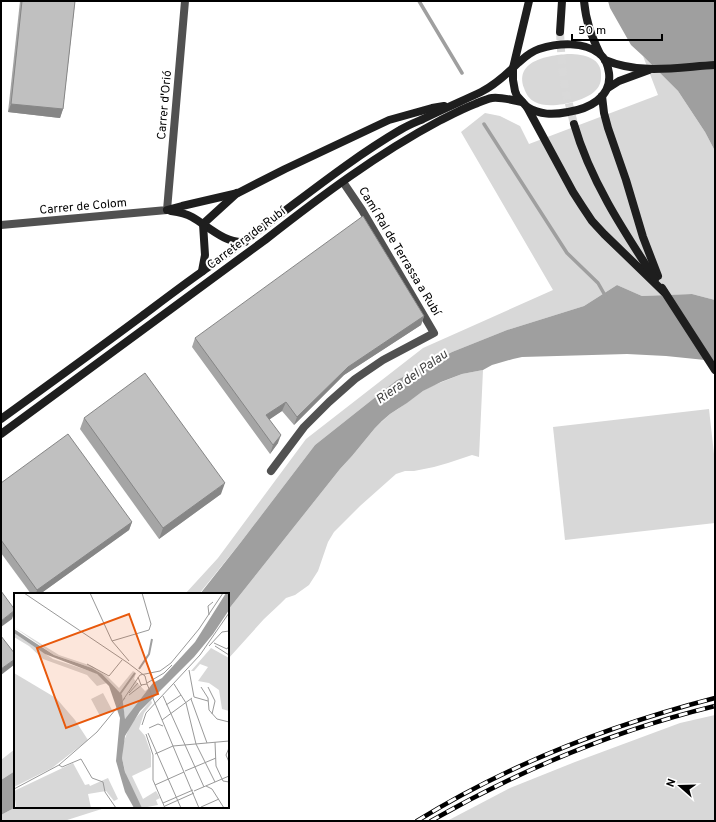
<svg xmlns="http://www.w3.org/2000/svg" width="716" height="822" viewBox="0 0 716 822" font-family="Overpass,sans-serif">
<style>
.green{fill:#d8d8d8}
.water{fill:#9f9f9f}
.lines{fill:none;stroke-linecap:round;stroke-linejoin:round}
.stream{stroke:#9f9f9f;stroke-width:3.5}
.secondary-tunnel{stroke:#d9d9d9;stroke-width:8;stroke-dasharray:8 4;stroke-linecap:butt}
.minor{stroke:#515151;stroke-width:8}
.secondary{stroke:#1e1e1e;stroke-width:8}
.rail-casing{stroke:#000;stroke-width:4.5}
.rail{stroke:#fff;stroke-width:3;stroke-dasharray:9;stroke-linecap:butt}
.wall{fill:#a5a5a5}
.shaded-wall{fill:#868686}
.building{fill:#c0c0c0;stroke:#868686}
.labels{text-anchor:middle;stroke-width:4;stroke-linejoin:round;paint-order:stroke}
.street-label{font-size:12px;fill:#000;stroke:#fff}
.water-label{font-size:13px;font-style:italic;fill:#404040;stroke:#fff}
.inset-river{fill:none;stroke:#9f9f9f;stroke-width:2}
.inset-road{fill:none;stroke:#999;stroke-width:1}
.view{fill:#e8590c;fill-opacity:0.15;stroke:#e8590c;stroke-width:2}
.inset-edge{fill:none;stroke:#000;stroke-width:2}
</style>
<rect width="100%" height="100%" fill="#fff"/>
<g class="green">
<path d="M 569,54 C 584,54 603,58 601,77 C 601,83 599,87 595,91 C 584,102 549,110 535,102 C 529,99 526,94 524,88 C 514,60 550,55 569,54 Z"/>
<path d="M 643,56 L 678,91 L 705,132 L 715,151 L 715,300 L 692,294 L 642,296 L 617,285 L 584,306 L 507,330 L 452,352 L 397,380 L 315,445 L 241,542 L 199,594 L 185,594 L 218,558 L 306,439 L 423,348 L 553,290 L 461,132 L 485,113 L 500,116 L 520,126 L 529,144 L 658,95 Z"/>
<path d="M 483,370 L 479,457 L 472,455 L 448,463 L 434,467 L 414,471 L 405,471 L 396,474 L 360,506 L 334,532 L 328,542 L 318,571 L 309,585 L 295,595 L 286,598 L 280,604 L 264,619 L 228,659 L 228,610 L 340,469 L 352,456 L 375,428 L 390,414 L 398,409 L 423,391 L 432,386 L 462,374 Z"/>
<path d="M 709,409 L 715,463 L 715,523 L 565,540 L 553,427 Z"/>
<path d="M 715,715 L 715,821 L 447,821 L 510,788 L 575,762 L 680,723 Z"/>
<path d="M 15,749 L 15,771 L 1,780 L 1,760 Z"/>
<path d="M 16,807 L 108,807 L 64,821 L 1,821 L 1,815 Z"/>
</g>
<g class="water">
<path d="M 608,1 L 715,1 L 715,151 L 705,132 L 678,91 L 643,56 L 631,45 L 610,8 Z"/>
<path d="M 617,285 L 642,296 L 692,294 L 715,300 L 715,361 L 666,356 L 627,354 L 522,357 L 513,359 L 492,365 L 483,370 L 462,374 L 441,382 L 423,391 L 407,403 L 390,414 L 382,421 L 375,428 L 352,456 L 340,469 L 228,610 L 228,594 L 200,594 L 241,542 L 315,445 L 397,380 L 452,352 L 507,330 L 584,306 Z"/>
<path d="M 15,771 L 15,807 L 16,807 L 1,815 L 1,780 Z"/>
</g>
<g class="lines">
<g class="stream">
<path d="M 419,1 L 462,73"/>
<path d="M 484,124 L 567,253 L 598,283 L 606,297"/>
</g>
<path class="secondary-tunnel" d="M 560,32 L 562,67 L 565,88 L 574,124"/>
<g class="minor">
<path d="M 1,225 L 167,210 L 185,1"/>
<path d="M 271,471 L 304,427 L 329,402 L 355,379 L 383,360 L 434,333 L 362,210 L 343,182"/>
</g>
<g class="secondary">
<path d="M 529,1 L 513,68 L 513,80 L 515,91 L 517,96 L 527,107 L 534,120 L 573,192 L 582,206 L 592,221 L 604,234 L 664,292"/>
<path d="M 584,1 C 586,22 591,35 600,54"/>
<path d="M 560,32 L 562,1"/>
<path d="M 605,60 C 640,75 679,67 715,65"/>
<path d="M 608,88 L 619,81 L 649,70"/>
<path d="M 602,96 L 604,113 L 608,128 L 626,180 L 643,237 L 658,276"/>
<path d="M 574,124 C 590,180 623,230 655,279"/>
<path d="M 167,210 L 182,206 L 238,193 L 285,169 L 389,120 L 432,108 L 444,106"/>
<path d="M 171,211 C 178,212 185,213 192,217 C 208,226 225,244 245,242"/>
<path d="M 202,271 L 205,255 L 203,224 L 237,193"/>
<path d="M 662,288 L 715,370"/>
<path d="M 1,419 C 48,385 95,351 142,316 C 162,301 183,285 203,271 C 221,258 238,246 255,233 C 303,198 349,160 400,130 C 408,125 416,122 423,119 C 443,109 462,101 481,92 C 495,85 507,74 518,63 C 525,57 530,52 539,49 C 558,43 584,41 600,54 C 606,59 608,66 609,73 C 612,98 588,109 568,112 C 553,115 540,115 527,107"/>
<path d="M 1,434 L 265,240 C 320,197 377,154 439,121 C 451,115 462,109 475,104 C 480,102 486,99 492,98 C 502,97 512,100 522,102"/>
</g>
<g class="rail-casing">
<g id="rail">
<path d="M 417,821 C 509,764 611,725 715,698"/>
<path d="M 431,821 C 520,770 616,730 715,706"/>
</g>
</g>
<use href="#rail" class="rail"/>
</g>
<g class="wall">
<path d="M 20,1 L 75,1 L 63,109 L 60,118 L 8,112 Z"/>
<path d="M 424,316 L 421,325 L 344,375 L 294,425 L 282,411 L 269,419 L 278,443 L 270,454 L 192,347 L 195,338 Z"/>
<path d="M 84,418 L 221,494 L 159,539 L 80,429 Z"/>
<path d="M 1,483 L 132,522 L 129,530 L 40,594 L 31,594 L 1,553 Z"/>
</g>
<g class="shaded-wall">
<path d="M 11,104 L 63,109 L 60,118 L 8,112 Z"/>
<path d="M 424,316 L 421,325 L 344,375 L 294,425 L 297,417 L 348,367 Z"/>
<path d="M 286,402 L 282,411 L 263,424 L 266,415 Z"/>
<path d="M 281,435 L 278,443 L 270,454 L 273,445 Z"/>
<path d="M 225,483 L 221,494 L 159,539 L 163,528 Z"/>
<path d="M 132,522 L 129,530 L 40,594 L 36,594 L 37,590 Z"/>
<path d="M 15,610 L 12,619 L 1,627 L 1,621 Z"/>
<path d="M 15,659 L 15,663 L 14,665 L 1,675 L 1,669 Z"/>
</g>
<g class="building">
<path d="M 22,1 L 75,1 L 63,109 L 11,104 Z"/>
<path d="M 363,216 L 424,316 L 348,367 L 297,417 L 286,402 L 266,415 L 281,435 L 273,445 L 195,338 Z"/>
<path d="M 145,373 L 225,483 L 163,528 L 84,418 Z"/>
<path d="M 68,434 L 132,522 L 37,590 L 1,540 L 1,483 Z"/>
<path d="M 1,591 L 15,610 L 1,621 Z"/>
<path d="M 1,636 L 15,654 L 15,659 L 1,669 Z"/>
</g>
<g class="labels">
<g class="street-label">
<text transform="translate(164 105) rotate(-85)" y="4">Carrer d'Orió</text>
<text transform="translate(83 206) rotate(-5)" y="4">Carrer de Colom</text>
<text transform="translate(246 238) rotate(-37)" y="4">Carretera de Rubí</text>
<text transform="translate(400 251) rotate(59)" y="4">Camí Ral de Terrassa a Rubí</text>
</g>
<g class="water-label">
<text transform="translate(411 376) rotate(-35)" y="5">Riera del Palau</text>
</g>
</g>
<g transform="translate(14 593)">
<rect width="215" height="215" fill="#fff"/>
<path d="M 0,34 L 45,62 L 78,73 L 93,83 L 105,95 L 119,78 L 122,80 L 120,86 L 131,98 L 135,95 L 132,101 L 111,126 L 108,105 L 88,81 L 78,75 L 40,62 ZM 0,40 L 39,66 L 82,80 L 93,90 L 83,93 L 73,82 L 29,66 L 15,53 L 0,44 ZM 197,55 L 215,65 L 215,118 L 208,116 L 205,97 L 195,90 L 184,88 L 194,74 L 186,71 L 180,78 L 177,78 ZM 0,80 L 42,105 L 61,127 L 74,147 L 38,175 L 0,194 ZM 89,100 L 98,117 L 86,123 L 77,106 ZM 137,107 L 138,110 L 130,120 L 125,136 L 131,143 L 137,160 L 137,174 L 118,183 L 129,206 L 142,198 L 146,205 L 142,207 L 144,212 L 128,215 L 113,187 L 108,165 L 109,151 L 116,132 ZM 59,170 L 71,192 L 75,191 L 76,193 L 94,185 L 104,206 L 100,208 L 92,198 L 74,201 L 77,215 L 2,215 L 0,198 Z" fill="#d8d8d8"/>
<path d="M 212,0 L 215,0 L 215,17 L 199,41 L 180,64 L 126,118 L 111,143 L 108,165 L 111,179 L 128,215 L 120,215 L 111,199 L 102,168 L 106,125 L 95,93 L 83,81 L 31,61 L 0,40 L 0,36 L 40,62 L 78,75 L 88,81 L 108,102 L 111,126 L 139,90 L 148,85 L 181,49 Z" fill="#9f9f9f"/>
<path class="inset-river" d="M 125,76 L 135,61 L 138,46M 106,101 L 121,80"/>
<path class="inset-road" d="M 10,0 L 114,70 L 131,83 L 133,91 L 127,92 L 124,84M 76,0 L 98,48 L 135,37 L 137,31 L 128,0M 195,22 L 194,13 L 199,9M 98,48 L 115,68M 200,50 L 213,56 L 215,53M 195,53 L 208,39 L 215,38M 201,53 L 215,62M 73,71 L 95,83 L 108,67M 175,77 L 180,104 L 194,108M 133,90 L 150,80 L 158,72M 133,91 L 185,215M 160,91 L 172,110 L 182,151 L 201,189M 187,94 L 194,105 L 195,117 L 203,126 L 215,129M 194,94 L 201,108 L 198,121M 115,100 L 124,90M 115,102 L 128,92M 149,103 L 190,194M 177,106 L 193,150M 109,107 L 126,82 L 146,78 L 157,70 L 185,36 L 209,0M 152,112 L 167,102M 148,127 L 178,105M 128,132 L 132,120 L 186,62 L 215,20M 135,135 L 144,131 L 149,133M 134,140 L 167,215M 132,141 L 139,162 L 139,187 L 151,215M 201,149 L 202,173 L 209,188 L 215,189M 215,155 L 212,162 L 215,169M 141,161 L 159,153 L 215,148M 45,172 L 48,174 L 67,166 L 78,185 L 89,189 L 91,199 L 102,215M 45,172 L 83,139 L 111,105M 171,178 L 202,165M 141,192 L 170,179M 192,193 L 198,196 L 210,215M 0,196 L 45,172M 180,198 L 215,183M 149,210 L 179,197M 151,213 L 180,200M 187,214 L 205,206"/>
<path class="view" d="M 115,21 L 144,101 L 52,135 L 23,55 Z"/>
<rect width="215" height="215" class="inset-edge"/>
</g>
<rect width="716" height="822" fill="none" stroke="#000000" stroke-width="4"/>
<g transform="translate(680 786) rotate(290)" stroke="#ffffff" stroke-width="3" paint-order="stroke">
<path d="M0-3L7 15L0 10L-7 15Z" fill="#000000"/>
<text y="-6" font-size="11" font-weight="bold" text-anchor="middle" fill="#000000">N</text>
</g>
<path d="M572 34v6h90v-6" fill="none" stroke="#000000" stroke-width="2"/>
<text x="578" y="34" font-size="12" fill="#000000" stroke="#ffffff" stroke-width="3" paint-order="stroke">50 m</text>
</svg>
